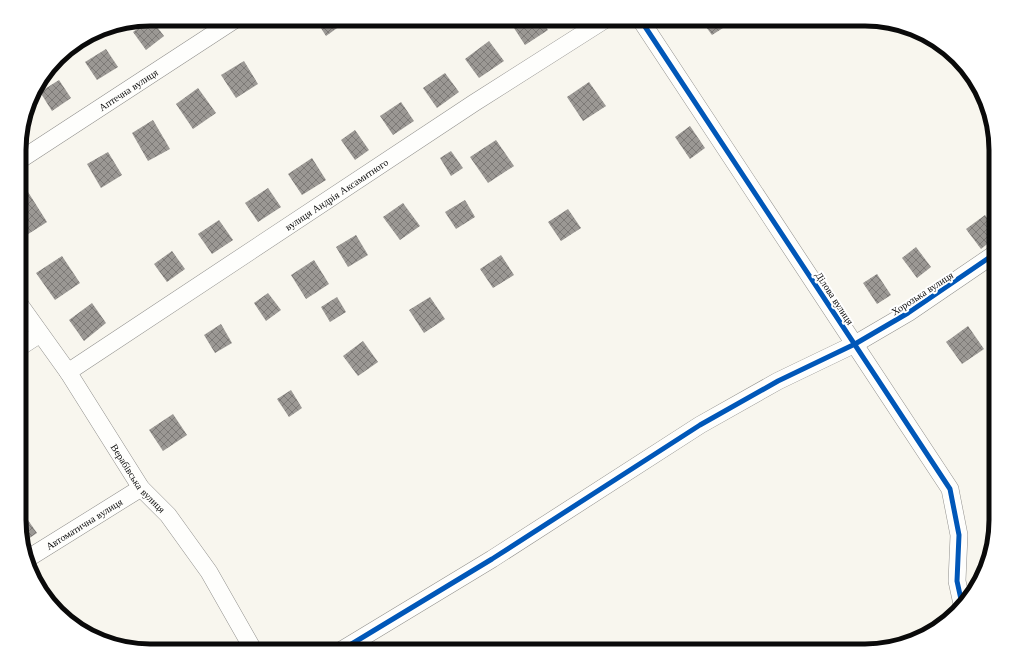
<svg xmlns="http://www.w3.org/2000/svg" width="1015" height="670" viewBox="0 0 1015 670" font-family="'Libre Baskerville',serif">
<style>
.building{fill:url(#building-cross-hatch)}
.lines{fill:none;stroke-linecap:round;stroke-linejoin:round}
.minor-casing{stroke:#91908d;stroke-width:18}
.minor{stroke:#fefefc;stroke-width:17}
.cycleway-casing{stroke:#fff;stroke-width:8}
.cycleway{stroke:#0057b8;stroke-width:5}
.labels{text-anchor:middle;stroke-width:4;stroke-linejoin:round;paint-order:stroke}
.street-label{font-size:10px;fill:#0a0a0a;stroke:#fff}
.rim{fill:none;stroke:#0a0a0a;stroke-width:5}
</style>
<defs>
<pattern id="building-cross-hatch" width="8" height="8" patternUnits="userSpaceOnUse"><rect width="8" height="8" fill="#9b9894"/><path d="M0 0l8 8M0 8l8-8" fill="none" stroke="#7d7a77"/></pattern>
</defs>
<rect width="100%" height="100%" fill="#f8f6ee"/>
<g class="building">
<path d="M 151,19 L 164,36 L 146,50 L 133,32 Z"/>
<path d="M 315,19 L 346,19 L 347,21 L 326,36 Z"/>
<path d="M 520,19 L 541,19 L 548,30 L 525,45 L 512,25 Z"/>
<path d="M 700,19 L 716,19 L 723,28 L 712,35 Z"/>
<path d="M 489,41 L 504,61 L 479,78 L 465,59 Z"/>
<path d="M 106,49 L 118,67 L 97,80 L 85,62 Z"/>
<path d="M 244,61 L 258,84 L 236,98 L 221,75 Z"/>
<path d="M 445,73 L 459,92 L 437,108 L 423,88 Z"/>
<path d="M 59,80 L 71,98 L 52,111 L 40,92 Z"/>
<path d="M 589,82 L 606,106 L 583,121 L 567,97 Z"/>
<path d="M 198,88 L 216,113 L 193,129 L 176,104 Z"/>
<path d="M 401,102 L 414,121 L 393,135 L 380,116 Z"/>
<path d="M 153,120 L 170,149 L 148,161 L 132,133 Z"/>
<path d="M 690,126 L 705,148 L 690,159 L 675,137 Z"/>
<path d="M 355,130 L 369,150 L 355,160 L 341,140 Z"/>
<path d="M 496,140 L 514,166 L 488,183 L 470,157 Z"/>
<path d="M 451,151 L 463,168 L 451,176 L 440,158 Z"/>
<path d="M 108,152 L 122,175 L 101,188 L 87,164 Z"/>
<path d="M 312,158 L 326,180 L 302,195 L 288,174 Z"/>
<path d="M 268,188 L 281,207 L 258,222 L 245,203 Z"/>
<path d="M 28,192 L 47,222 L 22,238 L 20,234 L 20,198 Z"/>
<path d="M 465,200 L 475,217 L 456,229 L 445,212 Z"/>
<path d="M 403,203 L 420,226 L 400,240 L 383,217 Z"/>
<path d="M 568,209 L 581,228 L 561,241 L 548,222 Z"/>
<path d="M 985,215 L 996,230 L 996,237 L 981,249 L 966,229 Z"/>
<path d="M 219,220 L 233,240 L 212,254 L 198,234 Z"/>
<path d="M 356,235 L 368,255 L 348,267 L 336,247 Z"/>
<path d="M 916,247 L 931,267 L 917,278 L 902,258 Z"/>
<path d="M 172,251 L 185,269 L 167,282 L 154,264 Z"/>
<path d="M 501,255 L 514,275 L 493,288 L 480,269 Z"/>
<path d="M 62,256 L 80,283 L 55,300 L 36,273 Z"/>
<path d="M 314,260 L 329,284 L 306,299 L 291,275 Z"/>
<path d="M 877,274 L 891,295 L 877,304 L 863,283 Z"/>
<path d="M 268,293 L 281,310 L 266,321 L 254,303 Z"/>
<path d="M 337,297 L 346,312 L 330,322 L 321,307 Z"/>
<path d="M 430,297 L 445,319 L 424,333 L 409,310 Z"/>
<path d="M 92,303 L 106,323 L 84,341 L 69,320 Z"/>
<path d="M 221,324 L 232,343 L 215,353 L 204,335 Z"/>
<path d="M 968,326 L 984,349 L 962,364 L 946,342 Z"/>
<path d="M 363,341 L 378,362 L 358,376 L 343,356 Z"/>
<path d="M 291,390 L 302,408 L 289,417 L 277,399 Z"/>
<path d="M 173,414 L 187,435 L 163,451 L 149,430 Z"/>
<path d="M 23,513 L 37,533 L 22,543 L 20,537 L 20,515 Z"/>
<path d="M 820,642 L 825,651 L 804,651 Z"/>
</g>
<g class="lines">
<g class="minor-casing">
<g id="minor">
<path d="M 640,19 L 950,489 L 959,535 L 957,581 L 962,604"/>
<path id="s1" d="M 20,160 L 236,19"/>
<path id="s2" d="M 20,305 L 68,372 L 141,488 L 168,515 L 209,572 L 254,651"/>
<path d="M 20,347 L 40,334"/>
<path id="s3" d="M 68,372 L 474,103 L 606,19"/>
<path id="s4" d="M 27,559 L 141,488"/>
<path d="M 340,651 L 492,559 L 700,425 L 778,381 L 855,344 L 908,313 L 996,253"/>
</g>
</g>
<use href="#minor" class="minor"/>
<g class="cycleway-casing">
<g id="cycleway">
<path d="M 640,19 L 950,489 L 959,535 L 957,581 L 962,604"/>
<path d="M 340,651 L 492,559 L 700,425 L 778,381 L 855,344 L 908,313 L 996,253"/>
</g>
</g>
<use href="#cycleway" class="cycleway"/>
</g>
<g class="labels">
<g class="street-label">
<text dy="4" stroke="none"><textPath href="#s1" startOffset="129">Аптечна вулиця</textPath></text>
<text dy="4" stroke="none"><textPath href="#s3" startOffset="322">вулиця Андрія Аксамитного</textPath></text>
<text transform="translate(922 293) rotate(-33)" y="4">Хорозька вулиця</text>
<text transform="translate(835 298) rotate(57)" y="4">Ділова вулиця</text>
<text dy="4" stroke="none"><textPath href="#s2" startOffset="210">Верабівська вулиця</textPath></text>
<text dy="4" stroke="none"><textPath href="#s4" startOffset="67">Автоматична вулиця</textPath></text>
</g>
</g>
<path d="M0 0H1015V670H0ZM150 26H865A124 124 0 0 1 989 150V520A124 124 0 0 1 865 644H150A124 124 0 0 1 26 520V150A124 124 0 0 1 150 26Z" fill="#fff" fill-rule="evenodd"/>
<path class="rim" d="M150 26H865A124 124 0 0 1 989 150V520A124 124 0 0 1 865 644H150A124 124 0 0 1 26 520V150A124 124 0 0 1 150 26Z"/>
</svg>
